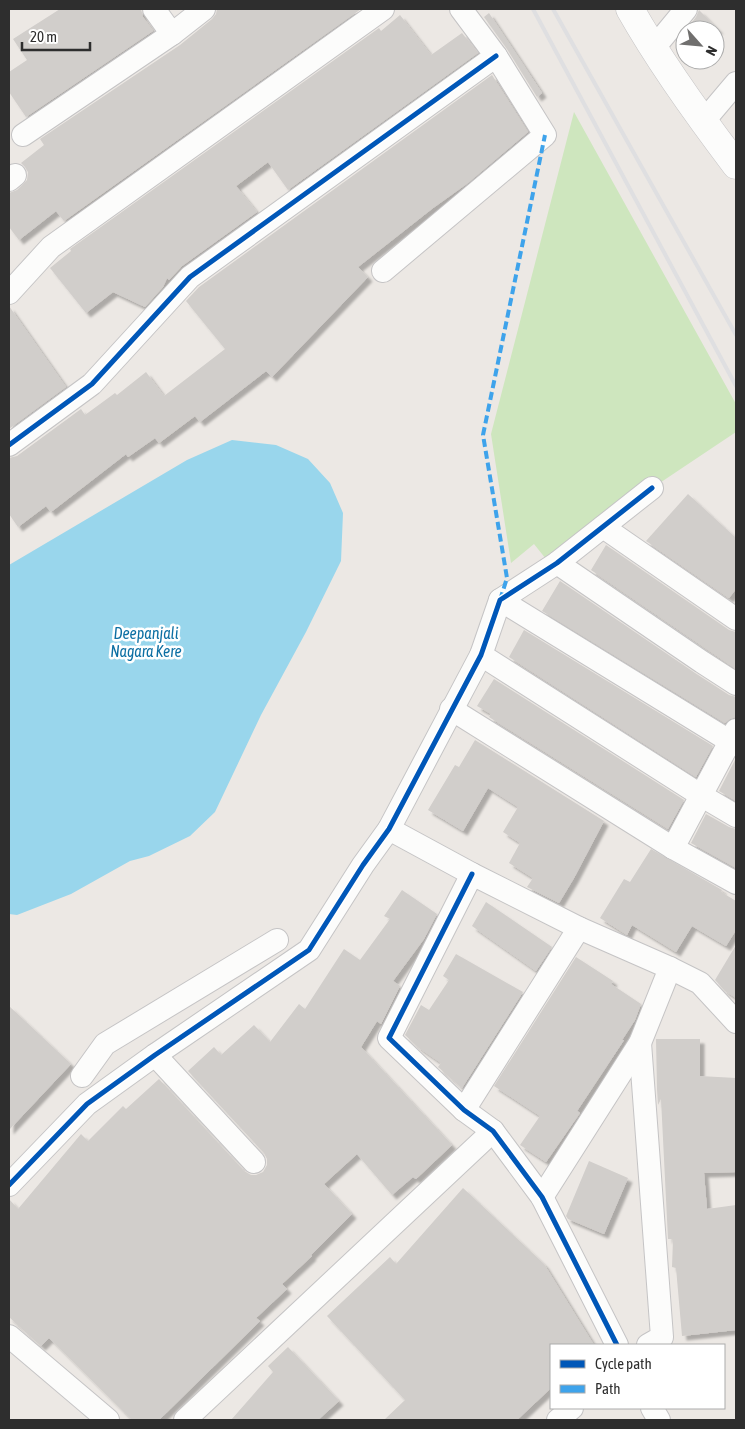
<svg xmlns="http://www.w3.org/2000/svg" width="745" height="1429" viewBox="0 0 745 1429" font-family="'Asap Condensed',sans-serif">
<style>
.green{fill:#cee6be}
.water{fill:#99d6ec}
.building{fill:#d1cecb;filter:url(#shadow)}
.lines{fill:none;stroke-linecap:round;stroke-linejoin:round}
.minor-casing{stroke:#c5c4c5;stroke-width:24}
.tertiary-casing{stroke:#c5c4c5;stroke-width:29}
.minor{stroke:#fcfcfb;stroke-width:22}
.tertiary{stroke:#fcfcfb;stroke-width:28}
.rail{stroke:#dfdfe1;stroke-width:4}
.quiet{stroke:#3ea3eb;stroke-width:4;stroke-dasharray:8 4;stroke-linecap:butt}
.cycleway-casing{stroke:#fff;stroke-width:8}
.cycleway{stroke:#0057b8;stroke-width:5}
.labels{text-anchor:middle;stroke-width:5;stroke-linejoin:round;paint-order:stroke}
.water-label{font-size:16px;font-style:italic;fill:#0d6fa3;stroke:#fff}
</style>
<defs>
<filter id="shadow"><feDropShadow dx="4.5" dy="4.5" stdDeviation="1" flood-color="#0004"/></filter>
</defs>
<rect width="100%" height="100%" fill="#ece8e4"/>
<path class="green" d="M 574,112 L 736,404 L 736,432 L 546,559 L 534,544 L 511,563 L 491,434 Z"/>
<path class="water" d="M 232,440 L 276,445 L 308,459 L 330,483 L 343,513 L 341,561 L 306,632 L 261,715 L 215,812 L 190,836 L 149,856 L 130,861 L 71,894 L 17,915 L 9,914 L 9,565 L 187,460 Z"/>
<g class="building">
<path d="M 60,9 L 141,9 L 143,17 L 153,31 L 26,117 L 9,92 L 9,72 L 27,60 L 13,39 Z"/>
<path d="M 217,9 L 361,9 L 64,221 L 56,211 L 19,240 L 9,227 L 9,193 L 17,190 L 27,180 L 28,172 L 25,167 L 21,163 L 44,145 L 40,139 L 180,45 L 212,19 L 216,14 Z"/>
<path d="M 699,10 L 719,30 L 686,30 L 696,17 Z"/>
<path d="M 489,13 L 542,93 L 537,97 L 507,49 L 484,17 Z"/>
<path d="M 400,15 L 431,55 L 462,33 L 478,53 L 288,190 L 268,162 L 236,186 L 257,212 L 182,266 L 169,280 L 167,278 L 163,287 L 145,307 L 113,292 L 86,313 L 50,268 L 71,251 L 70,249 L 379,28 L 381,31 Z"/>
<path d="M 492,75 L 528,132 L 468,183 L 433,208 L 358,267 L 368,277 L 272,377 L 266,371 L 200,422 L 195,416 L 159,443 L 155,438 L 128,457 L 126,454 L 51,512 L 46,506 L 18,527 L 9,514 L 9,458 L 17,456 L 81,409 L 85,415 L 115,393 L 117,395 L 146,372 L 164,396 L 225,349 L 186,301 L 199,287 Z"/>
<path d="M 9,306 L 66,387 L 9,429 Z"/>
<path d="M 688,494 L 736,538 L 736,589 L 729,598 L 646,541 Z"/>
<path d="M 606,545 L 729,630 L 736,632 L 736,669 L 591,570 Z"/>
<path d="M 560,581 L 695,673 L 729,695 L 736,697 L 736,717 L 730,719 L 725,723 L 542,611 Z"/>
<path d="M 524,630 L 713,746 L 696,777 L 509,657 Z"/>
<path d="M 494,679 L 684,800 L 668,829 L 489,717 L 491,714 L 477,706 Z"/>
<path d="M 475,740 L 604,821 L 574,878 L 559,903 L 527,887 L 533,878 L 509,863 L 520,843 L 503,832 L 518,807 L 488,788 L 463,831 L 428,810 L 455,765 L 459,767 Z"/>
<path d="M 736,758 L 736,801 L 719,791 Z"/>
<path d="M 706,814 L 729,827 L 736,829 L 736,868 L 691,843 Z"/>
<path d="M 651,849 L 722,890 L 721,892 L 736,901 L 736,930 L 726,946 L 692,926 L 676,952 L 632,925 L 627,935 L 600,918 L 624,879 L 630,882 Z"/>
<path d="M 402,890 L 437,914 L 424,939 L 393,981 L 400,986 L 381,1024 L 377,1021 L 361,1047 L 452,1145 L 416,1179 L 413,1177 L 392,1195 L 357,1154 L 324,1184 L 352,1214 L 311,1255 L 312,1256 L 282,1284 L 287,1289 L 256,1318 L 260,1321 L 159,1420 L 132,1420 L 49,1338 L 41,1346 L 9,1317 L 9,1199 L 18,1209 L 81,1134 L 88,1141 L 123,1106 L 126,1109 L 159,1079 L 244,1171 L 251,1175 L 256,1175 L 263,1172 L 267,1165 L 267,1159 L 264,1153 L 188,1071 L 214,1047 L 221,1055 L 254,1025 L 270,1042 L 299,1004 L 305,1009 L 344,949 L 360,960 L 390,919 L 384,916 Z"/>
<path d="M 486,902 L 552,947 L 536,971 L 472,926 Z"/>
<path d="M 736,945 L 736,998 L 725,991 L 715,980 Z"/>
<path d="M 456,954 L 523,992 L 462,1088 L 438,1067 L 441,1063 L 419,1048 L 405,1035 L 421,1005 L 429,1010 L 449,980 L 443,976 Z"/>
<path d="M 576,957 L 613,981 L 611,984 L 641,1004 L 635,1020 L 622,1040 L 624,1040 L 577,1111 L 580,1113 L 546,1162 L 520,1145 L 540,1116 L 494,1086 Z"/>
<path d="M 9,1006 L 71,1064 L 9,1130 Z"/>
<path d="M 656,1039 L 700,1039 L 700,1076 L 736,1078 L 736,1172 L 704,1173 L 707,1209 L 736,1205 L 736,1330 L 682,1336 L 676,1268 L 672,1267 L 673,1239 L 668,1239 L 661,1099 L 658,1105 L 657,1089 Z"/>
<path d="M 589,1161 L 628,1178 L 604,1234 L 568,1219 L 566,1216 Z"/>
<path d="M 463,1188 L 544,1264 L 594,1345 L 551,1345 L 551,1388 L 517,1420 L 384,1420 L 405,1400 L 327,1316 L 390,1257 L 396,1264 Z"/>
<path d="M 288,1347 L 339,1401 L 318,1420 L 231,1420 L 273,1372 L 268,1366 Z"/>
</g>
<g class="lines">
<g class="minor-casing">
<g id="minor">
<path d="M 154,9 L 172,34"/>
<path d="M 653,49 L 686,9"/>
<path d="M 703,122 L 736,83"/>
<path d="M 23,135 L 172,34 L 204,9"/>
<path d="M 9,180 L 15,175"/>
<path d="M 383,271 L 545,135 L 496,56 L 461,9"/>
<path d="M 9,293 L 51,247 L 383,9"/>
<path d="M 9,445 L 92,384 L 190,277 L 496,56"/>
<path d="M 603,527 L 736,619"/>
<path d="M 557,563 L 702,662 L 736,684"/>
<path d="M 500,600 L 736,745"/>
<path d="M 481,655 L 702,796 L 736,816"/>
<path d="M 451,709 L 673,848 L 736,883"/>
<path d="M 389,829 L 472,874 L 579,928 L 670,968 L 700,983 L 736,1022"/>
<path d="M 673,848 L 736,730"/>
<path d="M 472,874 L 389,1038 L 464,1110 L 493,1131 L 542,1197 L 617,1345"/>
<path d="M 640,1043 L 662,1337 L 648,1345"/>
<path d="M 155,1055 L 254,1162"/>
<path d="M 82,1076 L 105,1044 L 277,940"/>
<path d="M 464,1110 L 579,928"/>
<path d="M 9,1185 L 87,1104 L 155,1055 L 309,950 L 363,865 L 389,829 L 481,655 L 500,600 L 557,563 L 652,488"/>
<path d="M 542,1197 L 640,1043 L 670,968"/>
<path d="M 9,1336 L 108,1420"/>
<path d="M 652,1408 L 659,1420"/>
<path d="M 185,1420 L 493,1131"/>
<path d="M 558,1420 L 572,1408"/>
</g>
</g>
<g class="tertiary-casing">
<path id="tertiary" d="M 630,9 C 661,64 698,115 736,165"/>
</g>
<use href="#minor" class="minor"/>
<use href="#tertiary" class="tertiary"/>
<g class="rail">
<path d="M 533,9 L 736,386"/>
<path d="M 553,9 L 736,335"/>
</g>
<path class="quiet" d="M 500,600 L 507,578 L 483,435 L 545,135"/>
<g class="cycleway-casing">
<g id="cycleway">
<path d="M 9,445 L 92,384 L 190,277 L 496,56"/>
<path d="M 472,874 L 389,1038 L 464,1110 L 493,1131 L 542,1197 L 617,1345"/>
<path d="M 9,1185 L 87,1104 L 155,1055 L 309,950 L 363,865 L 389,829 L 481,655 L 500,600 L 557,563 L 652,488"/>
</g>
</g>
<use href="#cycleway" class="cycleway"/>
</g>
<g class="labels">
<g class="water-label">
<text x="146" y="639">Deepanjali<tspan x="146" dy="18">Nagara Kere</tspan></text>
</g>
</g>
<rect width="745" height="1429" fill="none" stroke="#2e2e2e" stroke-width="20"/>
<rect x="550" y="1344" width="175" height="65" fill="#ffffff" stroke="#ababab"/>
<rect x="560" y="1360" width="25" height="8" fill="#0057b8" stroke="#ababab"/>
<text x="595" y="1369" font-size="15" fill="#2e2e2e">Cycle path</text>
<rect x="560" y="1385" width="25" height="8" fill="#3ea3eb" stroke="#ababab"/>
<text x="595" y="1394" font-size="15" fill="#2e2e2e">Path</text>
<g transform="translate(700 45) rotate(117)"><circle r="24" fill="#ffffff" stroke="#ababab"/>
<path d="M0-4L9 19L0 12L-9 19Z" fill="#706f6e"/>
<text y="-8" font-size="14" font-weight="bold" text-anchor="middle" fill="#2e2e2e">N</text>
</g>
<path d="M22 42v8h68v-8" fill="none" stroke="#2e2e2e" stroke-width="2.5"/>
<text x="30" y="42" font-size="15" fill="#2e2e2e" stroke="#ffffff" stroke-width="4" paint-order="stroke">20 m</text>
</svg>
